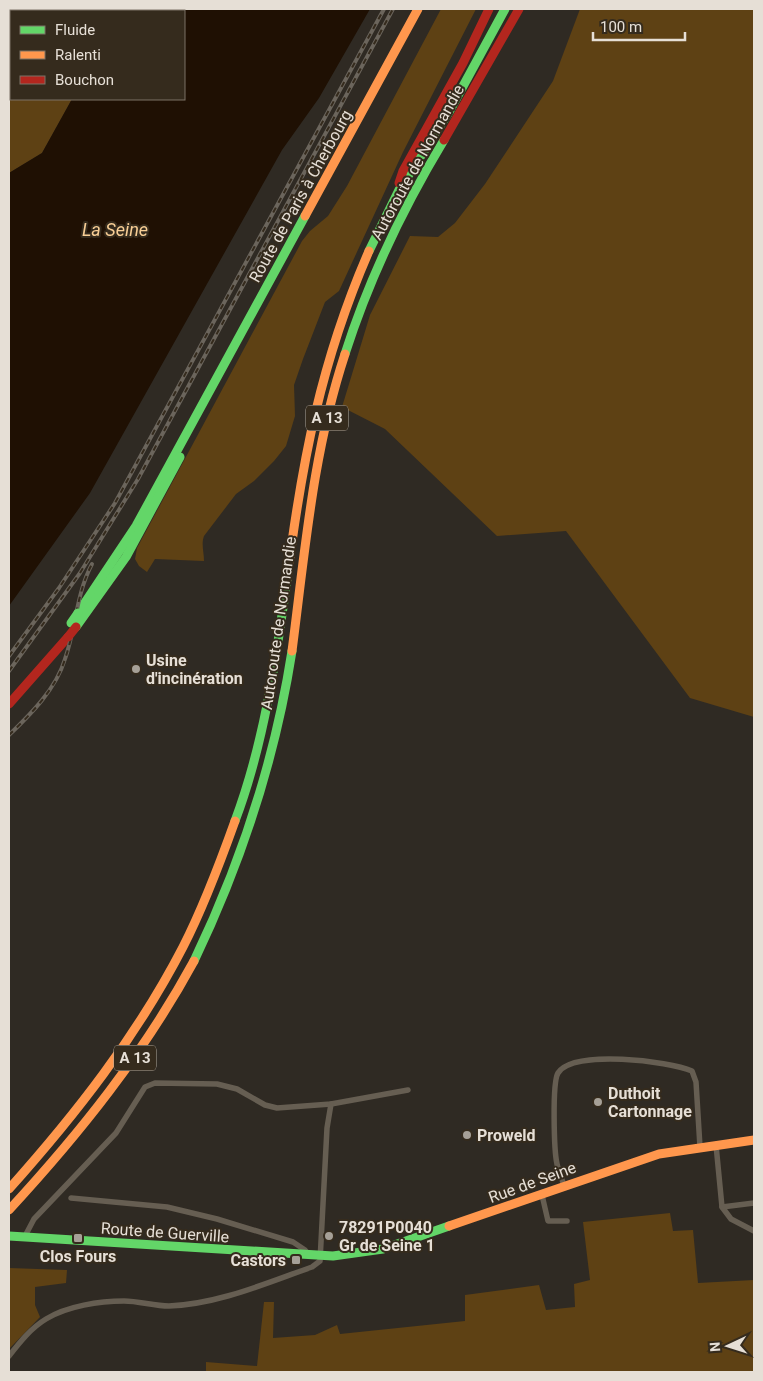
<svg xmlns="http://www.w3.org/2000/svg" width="763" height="1381" viewBox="0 0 763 1381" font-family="Roboto,sans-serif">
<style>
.green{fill:#5e4114}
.water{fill:#1f1003}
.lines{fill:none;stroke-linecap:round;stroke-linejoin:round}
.street{stroke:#665e52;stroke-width:5.5}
.fast{stroke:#63d668;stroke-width:9}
.slow{stroke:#ff974d;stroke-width:9}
.jam{stroke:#b3261e;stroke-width:9}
.rail-casing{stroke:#6b655c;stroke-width:4}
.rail{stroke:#352b1d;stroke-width:2;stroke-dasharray:5.5;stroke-linecap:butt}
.fast-bridge{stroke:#63d668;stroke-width:9}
.jam-bridge{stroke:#b3261e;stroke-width:9}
.poi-dot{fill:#a6a097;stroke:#352b1d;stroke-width:2}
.labels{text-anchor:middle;stroke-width:4;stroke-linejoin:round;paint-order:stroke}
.shield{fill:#352b1d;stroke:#b1a99e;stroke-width:1}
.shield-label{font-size:15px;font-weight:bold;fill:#e6dfd6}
.street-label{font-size:16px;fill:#e6dfd6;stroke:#352b1d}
.poi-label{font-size:16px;font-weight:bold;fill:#e6dfd6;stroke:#352b1d;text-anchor:start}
.water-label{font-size:18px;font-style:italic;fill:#f8ce95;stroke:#352b1d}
</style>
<rect width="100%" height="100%" fill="#2f2a23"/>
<g class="green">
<path d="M 441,9 L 476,9 L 403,152 L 339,291 L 325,302 L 303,359 L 294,385 L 295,416 L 286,446 L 274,461 L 254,481 L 236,494 L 204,536 C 201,544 204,552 204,561 L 155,559 L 147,572 L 139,566 L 135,559 L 137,548 L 302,241 L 310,231 L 328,216 L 347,186 Z"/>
<path d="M 580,9 L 754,9 L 754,717 L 690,698 L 566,531 L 497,536 L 385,429 L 342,407 L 370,315 L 410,236 L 438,237 L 455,223 L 485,184 L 553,81 Z"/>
<path d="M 11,91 L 11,99 L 72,99 L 42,153 L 9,173 L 9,96 Z"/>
<path d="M 670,1213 L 673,1231 L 693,1230 L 698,1283 L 754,1280 L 754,1372 L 206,1372 L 206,1362 L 257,1366 L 264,1302 L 274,1302 L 273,1338 L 315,1335 L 337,1325 L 340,1334 L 465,1321 L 465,1295 L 539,1285 L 546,1310 L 575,1307 L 574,1284 L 590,1280 L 583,1222 Z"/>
<path d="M 9,1268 L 67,1270 L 66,1283 L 35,1287 L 35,1305 L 40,1317 L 9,1349 Z"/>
</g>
<g class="water">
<path d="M 9,9 L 51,9 L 50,11 L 11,11 L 11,91 L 9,96 Z"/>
<path d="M 123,9 L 370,9 L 319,98 L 282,150 L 90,493 L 9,606 L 9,173 L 42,153 L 72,99 L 184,99 L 184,11 L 121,11 Z"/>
</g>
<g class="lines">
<g class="street">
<path d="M 716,1145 L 722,1207 L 731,1219 L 754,1231"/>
<path d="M 564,1186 C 562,1179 559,1172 557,1164 C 554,1151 552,1083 558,1073 C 573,1049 669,1061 692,1071 L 696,1082 L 700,1147"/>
<path d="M 542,1195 L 548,1221 L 567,1221"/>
<path d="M 71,1198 L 167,1207 L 217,1219 L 293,1242 L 305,1250 L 309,1256"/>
<path d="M 722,1207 L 754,1203"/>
<path d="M 24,1238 L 34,1219 L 116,1133 L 145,1087 L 155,1083 L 217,1084 L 237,1089 L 265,1105 L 277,1108 L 331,1104 L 408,1090"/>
<path d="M 9,1356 C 20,1342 31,1328 46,1319 C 67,1306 100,1301 124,1301 C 139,1301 154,1306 169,1306 C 219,1304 266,1283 312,1267 L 320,1261 L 327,1128 L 331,1104"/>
</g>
<g class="fast">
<path d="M 369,251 L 399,190 L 449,112 L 505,9"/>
<path d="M 345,354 C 369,279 403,208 444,140"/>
<path d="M 78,613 L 136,526 L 305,216"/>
<path d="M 76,627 L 126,557 L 180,457"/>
<path d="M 235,821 C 264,744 276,660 287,579"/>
<path d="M 194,961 C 241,863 275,760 292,651"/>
<path d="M 9,1236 L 333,1256 L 383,1249 L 449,1226"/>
</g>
<g class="slow">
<path d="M 305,216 L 418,9"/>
<path d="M 287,579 C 302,461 321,361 369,251"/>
<path d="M 292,651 C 305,551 313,451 345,354"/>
<path d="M 9,1189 C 76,1114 137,1036 183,947 C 204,906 220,863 235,821"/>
<path d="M 9,1210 C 80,1133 144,1053 194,961"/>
<path d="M 449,1226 L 659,1154 L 754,1140"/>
</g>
<g class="jam">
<path d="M 444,140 L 519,9"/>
<path d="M 399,183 L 403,171 L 463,63 L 489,9"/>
<path d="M 9,704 L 68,637"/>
</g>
<g class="rail-casing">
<g id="rail">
<path d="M 9,656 L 59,588 L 115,503 L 384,9"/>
<path d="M 9,671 L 80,573 L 138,479 L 393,9"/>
<path d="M 9,735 C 31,714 56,689 65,659 C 76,628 76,594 92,564"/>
</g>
</g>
<use href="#rail" class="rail"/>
<path class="fast-bridge" d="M 71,623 L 78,613"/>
<path class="jam-bridge" d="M 68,637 L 76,627"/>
</g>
<g class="poi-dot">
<circle cx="136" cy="669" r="5"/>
<circle cx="598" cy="1102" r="5"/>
<circle cx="467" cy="1135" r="5"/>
<circle cx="329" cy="1236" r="5"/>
<rect x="73" y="1233" width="10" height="10" rx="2.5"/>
<rect x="291" y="1255" width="10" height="10" rx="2.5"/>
</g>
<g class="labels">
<g class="shield">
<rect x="306" y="405.5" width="42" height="25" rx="4"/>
<rect x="114" y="1045.5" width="42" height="25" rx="4"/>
</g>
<g class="shield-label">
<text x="327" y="423">A 13</text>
<text x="135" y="1063">A 13</text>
</g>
<g class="street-label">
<text transform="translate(417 162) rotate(-61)" y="6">Autoroute de Normandie</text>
<text transform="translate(300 196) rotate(-61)" y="6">Route de Paris à Cherbourg</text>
<text transform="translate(278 623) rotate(-82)" y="6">Autoroute de Normandie</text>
<text transform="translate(532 1182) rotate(-20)" y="6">Rue de Seine</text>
<text transform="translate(165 1232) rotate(4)" y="6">Route de Guerville</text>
</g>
<g class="poi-label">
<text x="146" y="666">Usine<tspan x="146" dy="18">d'incinération</tspan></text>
<text x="608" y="1099">Duthoit<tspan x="608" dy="18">Cartonnage</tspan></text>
<text x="477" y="1141">Proweld</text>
<text x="339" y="1233">78291P0040<tspan x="339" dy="18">Gr de Seine 1</tspan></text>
<text x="78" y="1262" text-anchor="middle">Clos Fours</text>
<text x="286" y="1266" text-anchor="end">Castors</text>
</g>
<g class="water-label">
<text x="115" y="236">La Seine</text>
</g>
</g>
<rect width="763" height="1381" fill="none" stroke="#e6dfd6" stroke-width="20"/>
<rect x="10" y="10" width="175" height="90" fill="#352b1d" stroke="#7c7367"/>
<rect x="20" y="26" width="25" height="8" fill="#63d668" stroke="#7c7367"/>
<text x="55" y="35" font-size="15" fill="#e6dfd6">Fluide</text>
<rect x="20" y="51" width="25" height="8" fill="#ff974d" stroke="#7c7367"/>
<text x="55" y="60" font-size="15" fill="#e6dfd6">Ralenti</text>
<rect x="20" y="76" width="25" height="8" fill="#b3261e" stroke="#7c7367"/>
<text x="55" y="85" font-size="15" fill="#e6dfd6">Bouchon</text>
<g transform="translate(728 1346) rotate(266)" stroke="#352b1d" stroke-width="4" paint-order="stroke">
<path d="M0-4L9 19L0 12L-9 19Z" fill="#e6dfd6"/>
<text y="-8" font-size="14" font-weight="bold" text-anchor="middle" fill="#e6dfd6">N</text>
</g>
<path d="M593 32v8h92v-8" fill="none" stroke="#e6dfd6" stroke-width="2.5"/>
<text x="600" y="32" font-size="15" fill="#e6dfd6" stroke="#352b1d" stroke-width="4" paint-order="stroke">100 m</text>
</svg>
